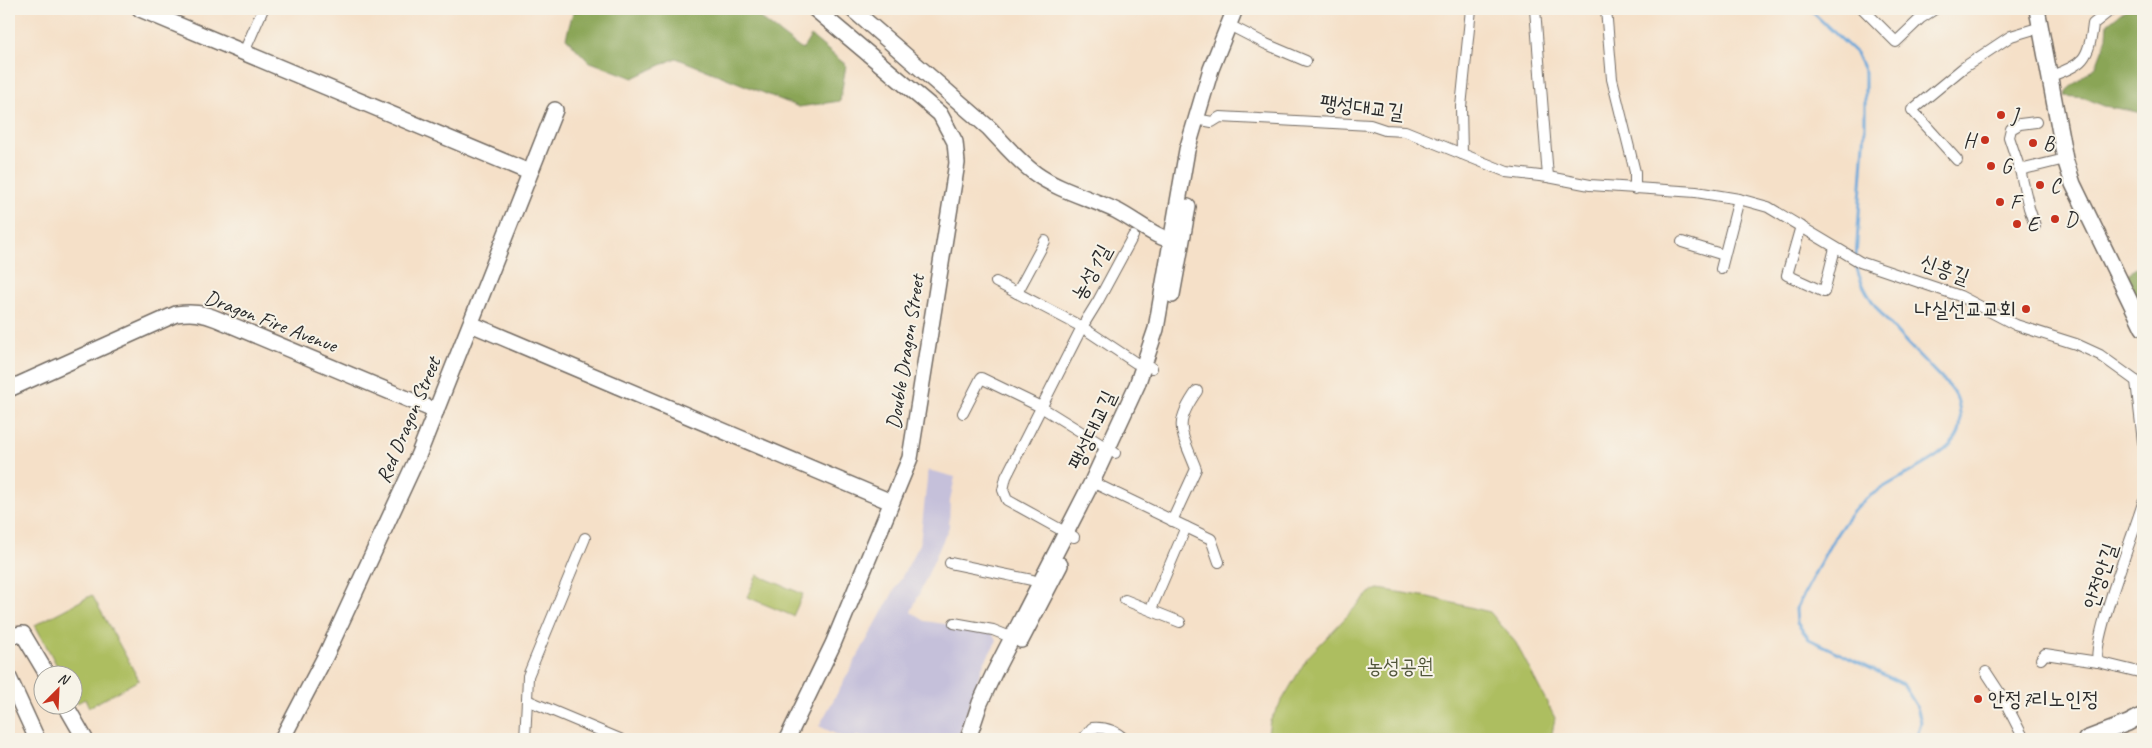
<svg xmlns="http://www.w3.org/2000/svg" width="2152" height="748" viewBox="0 0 2152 748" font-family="Caveat,'Poor Story',sans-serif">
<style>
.industrial{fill:#c5c0da}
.green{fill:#adbe61;stroke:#6c7446}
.forest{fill:#8aa557;stroke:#5a6841}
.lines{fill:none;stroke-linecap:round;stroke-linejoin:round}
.stream{stroke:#67a5d9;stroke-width:3}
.street-casing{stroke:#726a62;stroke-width:12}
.secondary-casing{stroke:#726a62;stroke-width:18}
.street{stroke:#fff;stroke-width:10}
.secondary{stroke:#fff;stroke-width:15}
.poi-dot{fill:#c8321e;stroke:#f7f3e8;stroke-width:2}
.labels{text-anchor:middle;stroke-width:4;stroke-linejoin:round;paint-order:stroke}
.street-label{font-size:21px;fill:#2b2b2b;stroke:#f7f3e8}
.poi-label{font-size:21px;fill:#2b2b2b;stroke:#f7f3e8;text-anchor:start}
.park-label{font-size:21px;fill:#52573b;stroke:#f7f3e8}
</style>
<rect width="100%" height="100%" fill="#f7f3e8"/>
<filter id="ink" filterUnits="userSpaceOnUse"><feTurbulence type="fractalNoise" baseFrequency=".02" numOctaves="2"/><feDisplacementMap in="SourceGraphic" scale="10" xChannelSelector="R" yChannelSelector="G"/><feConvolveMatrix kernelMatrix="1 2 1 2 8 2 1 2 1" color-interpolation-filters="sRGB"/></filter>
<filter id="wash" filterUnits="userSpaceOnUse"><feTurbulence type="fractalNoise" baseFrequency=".0096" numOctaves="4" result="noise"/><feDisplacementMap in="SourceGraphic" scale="20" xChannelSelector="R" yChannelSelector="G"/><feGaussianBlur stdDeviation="1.12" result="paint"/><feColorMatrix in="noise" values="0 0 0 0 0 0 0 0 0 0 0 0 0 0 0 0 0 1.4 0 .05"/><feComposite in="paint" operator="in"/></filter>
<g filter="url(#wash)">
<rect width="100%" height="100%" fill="#f5e0c8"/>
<path class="industrial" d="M 928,470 L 955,477 L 950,500 L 949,527 L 911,612 L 925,621 L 990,631 L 997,640 L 982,667 L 958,739 L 866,739 L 857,736 L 854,739 L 846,739 L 819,726 L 920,544 Z"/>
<g class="green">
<path d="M 757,575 L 803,594 L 793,616 L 747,597 Z"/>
<path d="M 1379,589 L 1428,597 L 1490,612 L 1516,643 L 1555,718 L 1551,739 L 1267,739 L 1270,721 L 1307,658 L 1369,593 Z"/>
<path d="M 92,595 L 139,680 L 89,707 L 85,699 L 77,703 L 73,694 L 72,676 L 62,675 L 35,625 Z"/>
</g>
<g class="forest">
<path d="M 600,9 L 760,9 L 756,15 L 802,50 L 811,36 L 846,65 L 840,101 L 799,107 L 676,58 L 633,78 L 588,61 L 566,38 L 573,12 Z"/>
<path d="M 2126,9 L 2143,9 L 2143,113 L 2104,106 L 2085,98 L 2065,96 L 2067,90 L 2096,66 L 2107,37 L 2108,23 Z"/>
<path d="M 2143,263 L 2143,311 L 2125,276 Z"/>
</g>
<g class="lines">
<g class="stream">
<path d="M 1809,9 L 1856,53 L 1865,72 L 1865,129 L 1856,257"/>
<path d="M 1856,263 C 1862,303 1908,343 1935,372 C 1944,381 1955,390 1958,402 C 1960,411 1962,423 1959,432 C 1949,460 1881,482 1859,505 C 1832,534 1815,574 1796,609 L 1797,623 L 1809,639 L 1903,684 L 1917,707 L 1921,722 L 1916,739"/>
</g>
</g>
</g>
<g filter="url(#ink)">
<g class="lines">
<g class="street-casing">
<g id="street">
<path d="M 1535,9 L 1548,177"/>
<path d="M 1606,9 L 1612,79 L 1635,172 L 1635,189"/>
<path d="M 1863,9 L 1896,42 L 1921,18 L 1935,9"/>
<path d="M 1229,25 L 1266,44 L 1306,61"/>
<path d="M 244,52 L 263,9"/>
<path d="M 2051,76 C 2083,64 2089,60 2093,24 L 2112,9"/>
<path d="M 1196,119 L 1212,122 L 1220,117 L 1370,125 L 1385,130 L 1405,131 L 1507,172 L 1548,177 L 1590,185 L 1696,192 L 1739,199 L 1768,207 L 1860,262 L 1960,296 L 2016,325 L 2076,344 L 2100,355 L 2136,381"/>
<path d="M 1462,154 L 1461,107 L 1471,9"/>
<path d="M 1957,160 L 1912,110 L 1963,68 L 2011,36 L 2041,27"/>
<path d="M 2020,170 L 2065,159"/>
<path d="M 1801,226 L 1787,275 L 1824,292 L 1835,248"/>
<path d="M 2035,226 L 2029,208 L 2020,170 L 2009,137 L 2011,129 L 2020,124 L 2036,122"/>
<path d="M 1682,242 L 1724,255"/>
<path d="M 1721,269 L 1739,199"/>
<path d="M 996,282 L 1082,327 L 1136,363 L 1152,368"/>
<path d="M 1017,293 L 1045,241"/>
<path d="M 2136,381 L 2143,442"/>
<path d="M 963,413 L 981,378 L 1041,407 L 1115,453"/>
<path d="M 1092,482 L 1211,539 L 1219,562"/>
<path d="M 1172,521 L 1196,469 C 1182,432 1172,426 1197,391"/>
<path d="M 1074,537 L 1007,500 L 1003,490 L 1006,477 L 1082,327 L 1098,301 L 1133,236"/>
<path d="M 950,563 L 1032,580 L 1046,585"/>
<path d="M 1125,600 L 1180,622"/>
<path d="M 1151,609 L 1186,527"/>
<path d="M 954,623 L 993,630 L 1018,640"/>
<path d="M 2041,659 L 2045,654 L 2098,662 L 2143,673"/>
<path d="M 2098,662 C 2091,642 2135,530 2143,503"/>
<path d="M 1986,672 L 2003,698 L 2024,739"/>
<path d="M 527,700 L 528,676 L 585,538"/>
<path d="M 525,739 L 527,700 L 620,739"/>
<path d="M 1083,739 L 1092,728 C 1105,727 1115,730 1124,739"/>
</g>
</g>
<g class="secondary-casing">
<g id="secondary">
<path d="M 140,9 L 529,172"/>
<path d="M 852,9 L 989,128 C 1004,144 1018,161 1036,174 C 1060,191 1090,198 1117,211 C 1138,222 1155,238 1178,242"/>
<path d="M 2037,9 L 2065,159 L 2073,184 L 2143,328"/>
<path d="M 1172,295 L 1188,207"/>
<path d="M 471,324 L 891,502"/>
<path d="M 9,389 L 176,314 C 192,312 203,313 217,319 L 436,411"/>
<path d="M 9,636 L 23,634 L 48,676"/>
<path d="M 1021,640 L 1060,565"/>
<path d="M 9,678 L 37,739"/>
<path d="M 66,706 L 85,739"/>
<path d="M 282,739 L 326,655 L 418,456 L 555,110"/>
<path d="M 787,739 L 833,644 L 910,458 L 957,163 L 955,142 L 940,114 L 815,9"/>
<path d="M 968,739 L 980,703 L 994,673 L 1092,482 L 1137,385 L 1156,329 L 1187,150 L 1211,69 L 1235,9"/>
<path d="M 2086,739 L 2128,723 L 2143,715"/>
</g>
</g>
<use href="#street" class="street"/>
<use href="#secondary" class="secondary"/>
</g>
</g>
<g class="poi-dot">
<circle cx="2001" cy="115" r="5"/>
<circle cx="1985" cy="140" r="5"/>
<circle cx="2033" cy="143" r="5"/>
<circle cx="1991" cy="166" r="5"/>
<circle cx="2040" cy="185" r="5"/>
<circle cx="2000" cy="202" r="5"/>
<circle cx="2055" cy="219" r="5"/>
<circle cx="2017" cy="224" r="5"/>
<circle cx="2026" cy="309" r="5"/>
<circle cx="1978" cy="699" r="5"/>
</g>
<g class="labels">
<g class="street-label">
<text transform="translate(1362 107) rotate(7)" y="7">팽성대교길</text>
<text transform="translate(1945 269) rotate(20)" y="7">신흥길</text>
<text transform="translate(1091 272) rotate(-61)" y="7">농성1길</text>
<text transform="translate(271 321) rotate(21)" y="7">Dragon Fire Avenue</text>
<text transform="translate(905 352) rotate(-81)" y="7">Double Dragon Street</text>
<text transform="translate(408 420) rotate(-67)" y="7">Red Dragon Street</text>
<text transform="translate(1092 430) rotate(-65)" y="7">팽성대교길</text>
<text transform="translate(2100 576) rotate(-72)" y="7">안정안길</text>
</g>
<g class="poi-label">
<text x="2011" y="122">J</text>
<text x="1975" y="147" text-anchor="end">H</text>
<text x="2043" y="150">B</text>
<text x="2001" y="173">G</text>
<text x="2050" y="192">C</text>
<text x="2010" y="209">F</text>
<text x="2065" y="226">D</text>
<text x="2027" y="231">E</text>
<text x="2016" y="316" text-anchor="end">나실선교교회</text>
<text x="1988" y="706">안정7리노인정</text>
</g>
<g class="park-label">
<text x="1400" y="673">농성공원</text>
</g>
</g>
<rect width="2152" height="748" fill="none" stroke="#f7f3e8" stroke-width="30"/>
<g transform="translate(58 690) rotate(24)"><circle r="24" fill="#f7f3e8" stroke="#a5a39c"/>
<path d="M0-4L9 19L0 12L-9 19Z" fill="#c8321e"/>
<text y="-8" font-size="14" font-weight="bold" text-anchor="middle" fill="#2b2b2b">N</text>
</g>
</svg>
